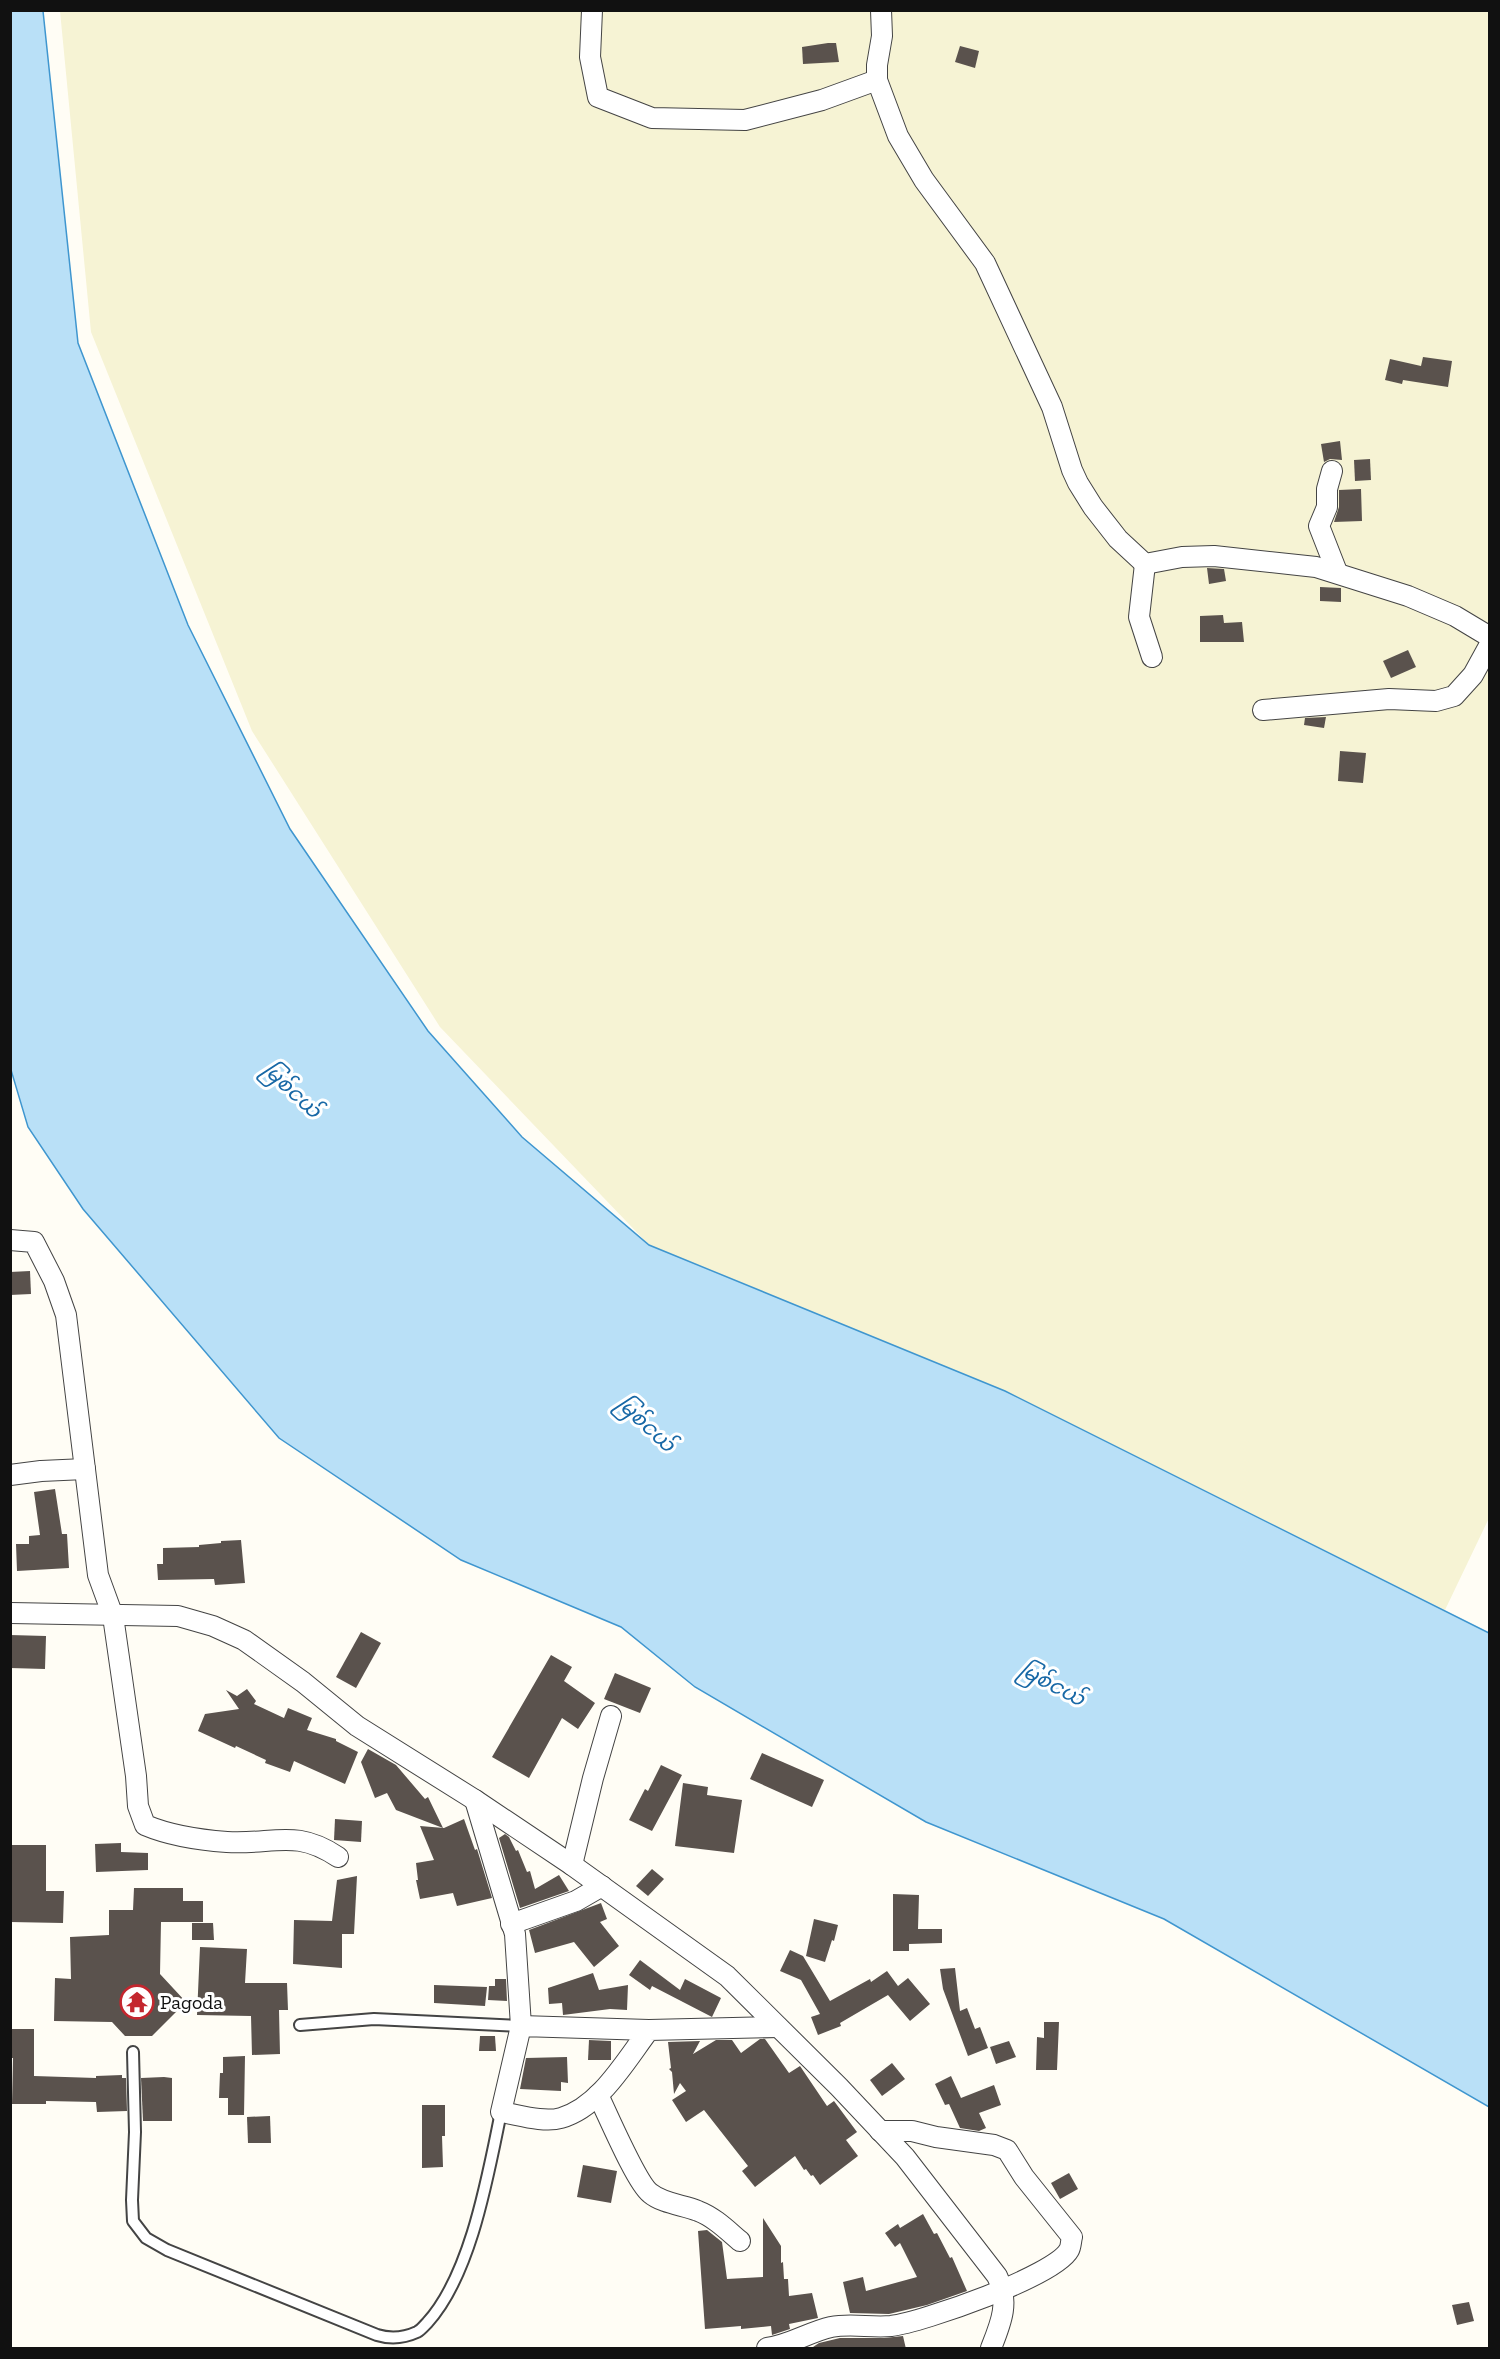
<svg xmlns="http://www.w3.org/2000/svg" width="1500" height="2359" viewBox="0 0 1500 2359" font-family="'Zilla Slab','Noto Sans Myanmar',serif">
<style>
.farmland{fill:#f6f3d4}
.water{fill:#b9e0f7;stroke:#3f96cf;stroke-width:1.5}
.building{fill:#5a524d}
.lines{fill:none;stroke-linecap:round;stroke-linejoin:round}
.service-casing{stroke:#444;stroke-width:14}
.minor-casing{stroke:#444;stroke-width:22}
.service{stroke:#fff;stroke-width:10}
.minor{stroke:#fff;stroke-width:20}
.labels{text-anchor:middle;stroke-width:6;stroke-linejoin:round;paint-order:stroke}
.poi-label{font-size:20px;fill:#111;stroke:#fff;text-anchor:start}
.water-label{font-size:21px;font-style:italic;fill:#1768a6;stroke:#fff}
</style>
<rect width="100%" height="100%" fill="#fffdf5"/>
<path class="farmland" d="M 60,11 L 1489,11 L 1490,1516 L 1445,1610 L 1005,1391 L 649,1245 L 440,1027 L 252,731 L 91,332 Z"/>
<path class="water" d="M 10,11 L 43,11 L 78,343 L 188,625 L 290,829 L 428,1031 L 522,1137 L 649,1245 L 1005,1391 L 1489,1633 L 1489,2107 L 1164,1919 L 926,1822 L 695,1687 L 621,1627 L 461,1560 L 279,1438 L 83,1209 L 28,1127 L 11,1070 Z"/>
<g class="building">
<path d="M 828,43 L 836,43 L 839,62 L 803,64 L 802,47 Z"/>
<path d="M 960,46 L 979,51 L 975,68 L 955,62 Z"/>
<path d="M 1423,357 L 1452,361 L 1448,387 L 1403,380 L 1402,384 L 1385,380 L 1390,359 L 1421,366 Z"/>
<path d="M 1340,441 L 1342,460 L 1330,459 L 1324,462 L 1321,444 Z"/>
<path d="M 1370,459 L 1371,480 L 1355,481 L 1354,460 Z"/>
<path d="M 1361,489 L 1362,521 L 1334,522 L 1339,507 L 1339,490 Z"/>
<path d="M 1207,568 L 1224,569 L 1226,581 L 1209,584 Z"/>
<path d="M 1320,587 L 1341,588 L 1341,602 L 1320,601 Z"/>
<path d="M 1223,615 L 1224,623 L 1242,622 L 1244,642 L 1200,642 L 1200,616 Z"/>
<path d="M 1408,650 L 1416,667 L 1391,678 L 1383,661 Z"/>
<path d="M 1326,717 L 1324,728 L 1304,725 L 1305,718 Z"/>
<path d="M 1340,751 L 1366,753 L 1363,783 L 1338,781 Z"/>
<path d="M 30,1271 L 31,1294 L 10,1295 L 10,1272 Z"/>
<path d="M 55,1489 L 62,1534 L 67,1534 L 69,1568 L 17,1571 L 16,1544 L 29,1544 L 29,1536 L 40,1535 L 34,1492 Z"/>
<path d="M 241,1540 L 245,1583 L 215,1585 L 214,1579 L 158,1580 L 157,1564 L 163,1564 L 163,1548 L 199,1547 L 199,1545 L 221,1543 L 221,1541 Z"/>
<path d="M 361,1632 L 381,1643 L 356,1688 L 336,1677 Z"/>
<path d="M 10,1635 L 46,1636 L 45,1669 L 10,1668 Z"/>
<path d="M 551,1655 L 572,1667 L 564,1681 L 595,1703 L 578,1729 L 562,1718 L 529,1778 L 492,1757 Z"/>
<path d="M 615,1673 L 651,1688 L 640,1713 L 604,1699 Z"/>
<path d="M 247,1689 L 256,1701 L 254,1704 L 284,1718 L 288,1708 L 312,1718 L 307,1730 L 336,1739 L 336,1741 L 358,1752 L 345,1784 L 294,1761 L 290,1772 L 265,1763 L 266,1760 L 236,1746 L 235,1748 L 198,1731 L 205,1714 L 239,1709 L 226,1690 L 237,1696 Z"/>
<path d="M 368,1749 L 396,1765 L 425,1799 L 428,1797 L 443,1828 L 396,1810 L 387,1793 L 375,1798 L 361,1762 Z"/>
<path d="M 762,1753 L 824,1780 L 812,1807 L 750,1779 Z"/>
<path d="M 661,1765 L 682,1775 L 652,1831 L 629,1820 L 645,1789 L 648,1791 Z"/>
<path d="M 683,1783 L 708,1787 L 707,1795 L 742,1800 L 734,1853 L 675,1846 Z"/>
<path d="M 335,1819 L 362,1821 L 361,1842 L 334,1840 Z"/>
<path d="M 464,1819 L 475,1850 L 477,1849 L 492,1898 L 457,1906 L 453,1893 L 420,1899 L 416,1880 L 418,1880 L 416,1863 L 434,1860 L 420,1826 L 444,1828 Z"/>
<path d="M 505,1834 L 509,1837 L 516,1851 L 518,1850 L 527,1872 L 530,1871 L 535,1889 L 559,1875 L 569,1891 L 520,1908 L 499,1838 Z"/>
<path d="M 121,1843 L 121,1852 L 148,1853 L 148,1870 L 96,1872 L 95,1844 Z"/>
<path d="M 10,1845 L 46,1845 L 46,1891 L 64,1891 L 63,1923 L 10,1922 Z"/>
<path d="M 652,1869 L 664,1879 L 648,1896 L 636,1886 Z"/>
<path d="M 357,1876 L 354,1934 L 342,1934 L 342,1968 L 293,1964 L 294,1920 L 332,1921 L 337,1880 Z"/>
<path d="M 134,1888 L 183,1888 L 183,1901 L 203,1901 L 203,1922 L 161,1922 L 160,1974 L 186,2002 L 152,2036 L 125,2036 L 112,2022 L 54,2021 L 55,1978 L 71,1979 L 70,1937 L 109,1935 L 109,1910 L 133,1910 Z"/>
<path d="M 893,1894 L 919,1895 L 918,1929 L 942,1929 L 942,1943 L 909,1944 L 909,1951 L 893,1951 Z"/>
<path d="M 601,1903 L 607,1919 L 600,1922 L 619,1946 L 594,1967 L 574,1942 L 535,1953 L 529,1930 Z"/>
<path d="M 814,1919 L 838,1925 L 834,1941 L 832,1940 L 825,1962 L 806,1956 Z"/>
<path d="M 192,1923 L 213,1923 L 214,1940 L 192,1940 Z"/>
<path d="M 200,1947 L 247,1949 L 245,1983 L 287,1983 L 288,2010 L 279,2010 L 280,2054 L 252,2055 L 251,2016 L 197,2015 Z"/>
<path d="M 790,1950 L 803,1956 L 830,2001 L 870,1979 L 871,1982 L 887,1971 L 898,1986 L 908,1978 L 930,2004 L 910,2021 L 888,1995 L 840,2023 L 841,2026 L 818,2035 L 811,2017 L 820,2014 L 801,1980 L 780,1971 Z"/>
<path d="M 640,1960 L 680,1990 L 685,1979 L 721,1998 L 712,2017 L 652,1986 L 650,1990 L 629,1975 Z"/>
<path d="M 955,1968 L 960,2011 L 967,2008 L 975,2029 L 980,2027 L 988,2048 L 968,2056 L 943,1989 L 940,1969 Z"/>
<path d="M 593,1973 L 599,1990 L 628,1985 L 627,2010 L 610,2009 L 563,2015 L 562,2003 L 549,2004 L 548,1988 Z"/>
<path d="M 495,1979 L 506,1979 L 507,2001 L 488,2000 L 489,1986 L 495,1986 Z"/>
<path d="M 434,1985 L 487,1987 L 485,2006 L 434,2003 Z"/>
<path d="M 1044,2022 L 1059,2022 L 1057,2070 L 1036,2070 L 1037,2037 L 1044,2038 Z"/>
<path d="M 10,2029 L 34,2029 L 34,2076 L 96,2078 L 96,2076 L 122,2075 L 122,2078 L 126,2078 L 127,2111 L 97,2112 L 96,2102 L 46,2101 L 46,2104 L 12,2104 L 13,2058 L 10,2058 Z"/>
<path d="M 480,2036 L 495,2036 L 496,2051 L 479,2051 Z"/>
<path d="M 760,2039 L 765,2039 L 789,2073 L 800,2066 L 827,2106 L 834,2101 L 857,2132 L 846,2140 L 858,2156 L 820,2185 L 813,2175 L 811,2176 L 806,2169 L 804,2170 L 795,2156 L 755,2187 L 742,2171 L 748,2166 L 704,2110 L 686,2122 L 672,2100 L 686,2091 L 680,2083 L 674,2094 L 672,2072 L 669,2069 L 671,2068 L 668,2042 L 700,2041 L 693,2054 L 716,2040 L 732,2040 L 741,2053 Z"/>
<path d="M 589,2040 L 611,2041 L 611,2060 L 588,2060 Z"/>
<path d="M 1009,2041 L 1016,2057 L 996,2064 L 990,2047 Z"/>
<path d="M 245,2056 L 244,2115 L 228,2115 L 228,2098 L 219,2098 L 220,2073 L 223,2073 L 223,2057 Z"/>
<path d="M 567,2057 L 568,2083 L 561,2082 L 561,2091 L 520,2089 L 526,2058 Z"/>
<path d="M 892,2063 L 905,2079 L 882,2096 L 870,2080 Z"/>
<path d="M 951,2076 L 961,2098 L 994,2085 L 1001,2105 L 979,2113 L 986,2128 L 979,2131 L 960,2128 L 949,2104 L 945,2105 L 935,2084 Z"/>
<path d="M 164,2077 L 172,2078 L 172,2121 L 143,2121 L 141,2078 Z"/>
<path d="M 422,2105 L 445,2105 L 445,2136 L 442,2136 L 443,2167 L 422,2168 Z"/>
<path d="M 270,2116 L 271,2143 L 248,2143 L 247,2117 Z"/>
<path d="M 583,2165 L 617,2171 L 611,2203 L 577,2197 Z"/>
<path d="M 1069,2173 L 1078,2189 L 1060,2199 L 1051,2183 Z"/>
<path d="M 923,2214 L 934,2234 L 937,2233 L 950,2258 L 952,2257 L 967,2291 L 927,2305 L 889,2314 L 850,2313 L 843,2282 L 863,2277 L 866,2291 L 917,2277 L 900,2243 L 895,2247 L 885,2233 L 898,2224 L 900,2228 Z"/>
<path d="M 763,2218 L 781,2246 L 781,2263 L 783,2262 L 784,2279 L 788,2279 L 789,2296 L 812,2293 L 818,2318 L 789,2324 L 790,2329 L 772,2335 L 771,2326 L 741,2329 L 741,2326 L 705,2329 L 698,2231 L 707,2230 L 722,2242 L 727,2279 L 763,2277 Z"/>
<path d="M 1469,2302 L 1474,2321 L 1457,2325 L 1452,2305 Z"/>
<path d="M 903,2336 L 906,2349 L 810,2349 L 819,2343 L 840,2338 L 884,2338 Z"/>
</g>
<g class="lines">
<g class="service-casing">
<g id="service">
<path d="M 300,2025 L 374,2019 L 521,2026"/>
<path d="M 133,2052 L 135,2132 L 132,2200 L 133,2221 L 146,2238 L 167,2250 L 377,2335 C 390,2339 404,2338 417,2332 C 421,2330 424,2326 427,2323 C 471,2275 488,2175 501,2112"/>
</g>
</g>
<g class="minor-casing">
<g id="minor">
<path d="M 592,10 L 590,57 L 598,97 L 652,118 L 745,120 L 822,100 L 877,80"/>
<path d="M 881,10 L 882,36 L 877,65 L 877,80 L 898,136 L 924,180 L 985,263 L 1052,407 L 1072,470 L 1078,483 L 1093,507 L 1118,539 L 1145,564 L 1182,557 L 1214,556 L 1316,567 L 1408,596 L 1455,616 L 1490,637"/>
<path d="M 1332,471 L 1327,489 L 1327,507 L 1319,526 L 1337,572"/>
<path d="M 1145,564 L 1139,617 L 1152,657"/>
<path d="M 1263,710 L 1389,699 L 1436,701 L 1454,696 L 1473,675 L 1490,644"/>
<path d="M 10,1240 L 34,1242 L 54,1281 L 66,1315 L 98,1575 L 113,1616 L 136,1776 L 138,1806 L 145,1825 C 171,1836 199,1840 227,1842 C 273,1845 295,1828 338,1857"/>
<path d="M 10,1475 L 41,1471 L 85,1469"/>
<path d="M 10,1613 L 178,1616 L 213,1626 L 244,1640 L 303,1682 L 357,1726 L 475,1800 L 572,1865 L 727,1976 L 839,2087 L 905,2157 L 997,2276 C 1010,2302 1001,2323 991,2348"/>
<path d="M 475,1800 L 515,1934 L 521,2026"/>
<path d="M 572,1865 L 593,1778 L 611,1716"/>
<path d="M 511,1924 L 576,1901 L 602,1886"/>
<path d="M 649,2030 C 626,2060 600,2107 561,2118 C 544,2123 519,2115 501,2112 L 521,2026 L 649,2030 L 778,2027"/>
<path d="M 598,2095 C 608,2115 636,2182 650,2193 C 663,2204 684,2205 698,2211 C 714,2217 727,2230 740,2241"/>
<path d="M 767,2348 C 790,2345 809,2332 831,2327 C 851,2323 871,2328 891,2326 C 923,2322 1055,2276 1069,2250 C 1071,2247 1071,2240 1072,2237 L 1024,2177 L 1007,2150 L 994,2145 L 936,2137 L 912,2131 L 880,2131"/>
</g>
</g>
<use href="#service" class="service"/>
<use href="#minor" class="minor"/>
</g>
<defs>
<g id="temple-ring" transform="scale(1.725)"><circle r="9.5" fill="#fff" stroke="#c4262e" stroke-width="1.5"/><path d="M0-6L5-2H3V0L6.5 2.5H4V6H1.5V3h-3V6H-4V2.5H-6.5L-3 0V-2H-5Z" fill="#c4262e"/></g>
</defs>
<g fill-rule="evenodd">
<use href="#temple-ring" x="137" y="2002"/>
</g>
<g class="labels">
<g class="poi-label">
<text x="160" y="2009">Pagoda</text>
</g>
<g class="water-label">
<text transform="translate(292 1090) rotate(43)" y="7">မြစ်ငယ်</text>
<text transform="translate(646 1424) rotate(43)" y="7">မြစ်ငယ်</text>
<text transform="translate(1052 1684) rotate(28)" y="7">မြစ်ငယ်</text>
</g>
</g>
<rect width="1500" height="2359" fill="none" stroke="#111111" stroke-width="24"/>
</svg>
